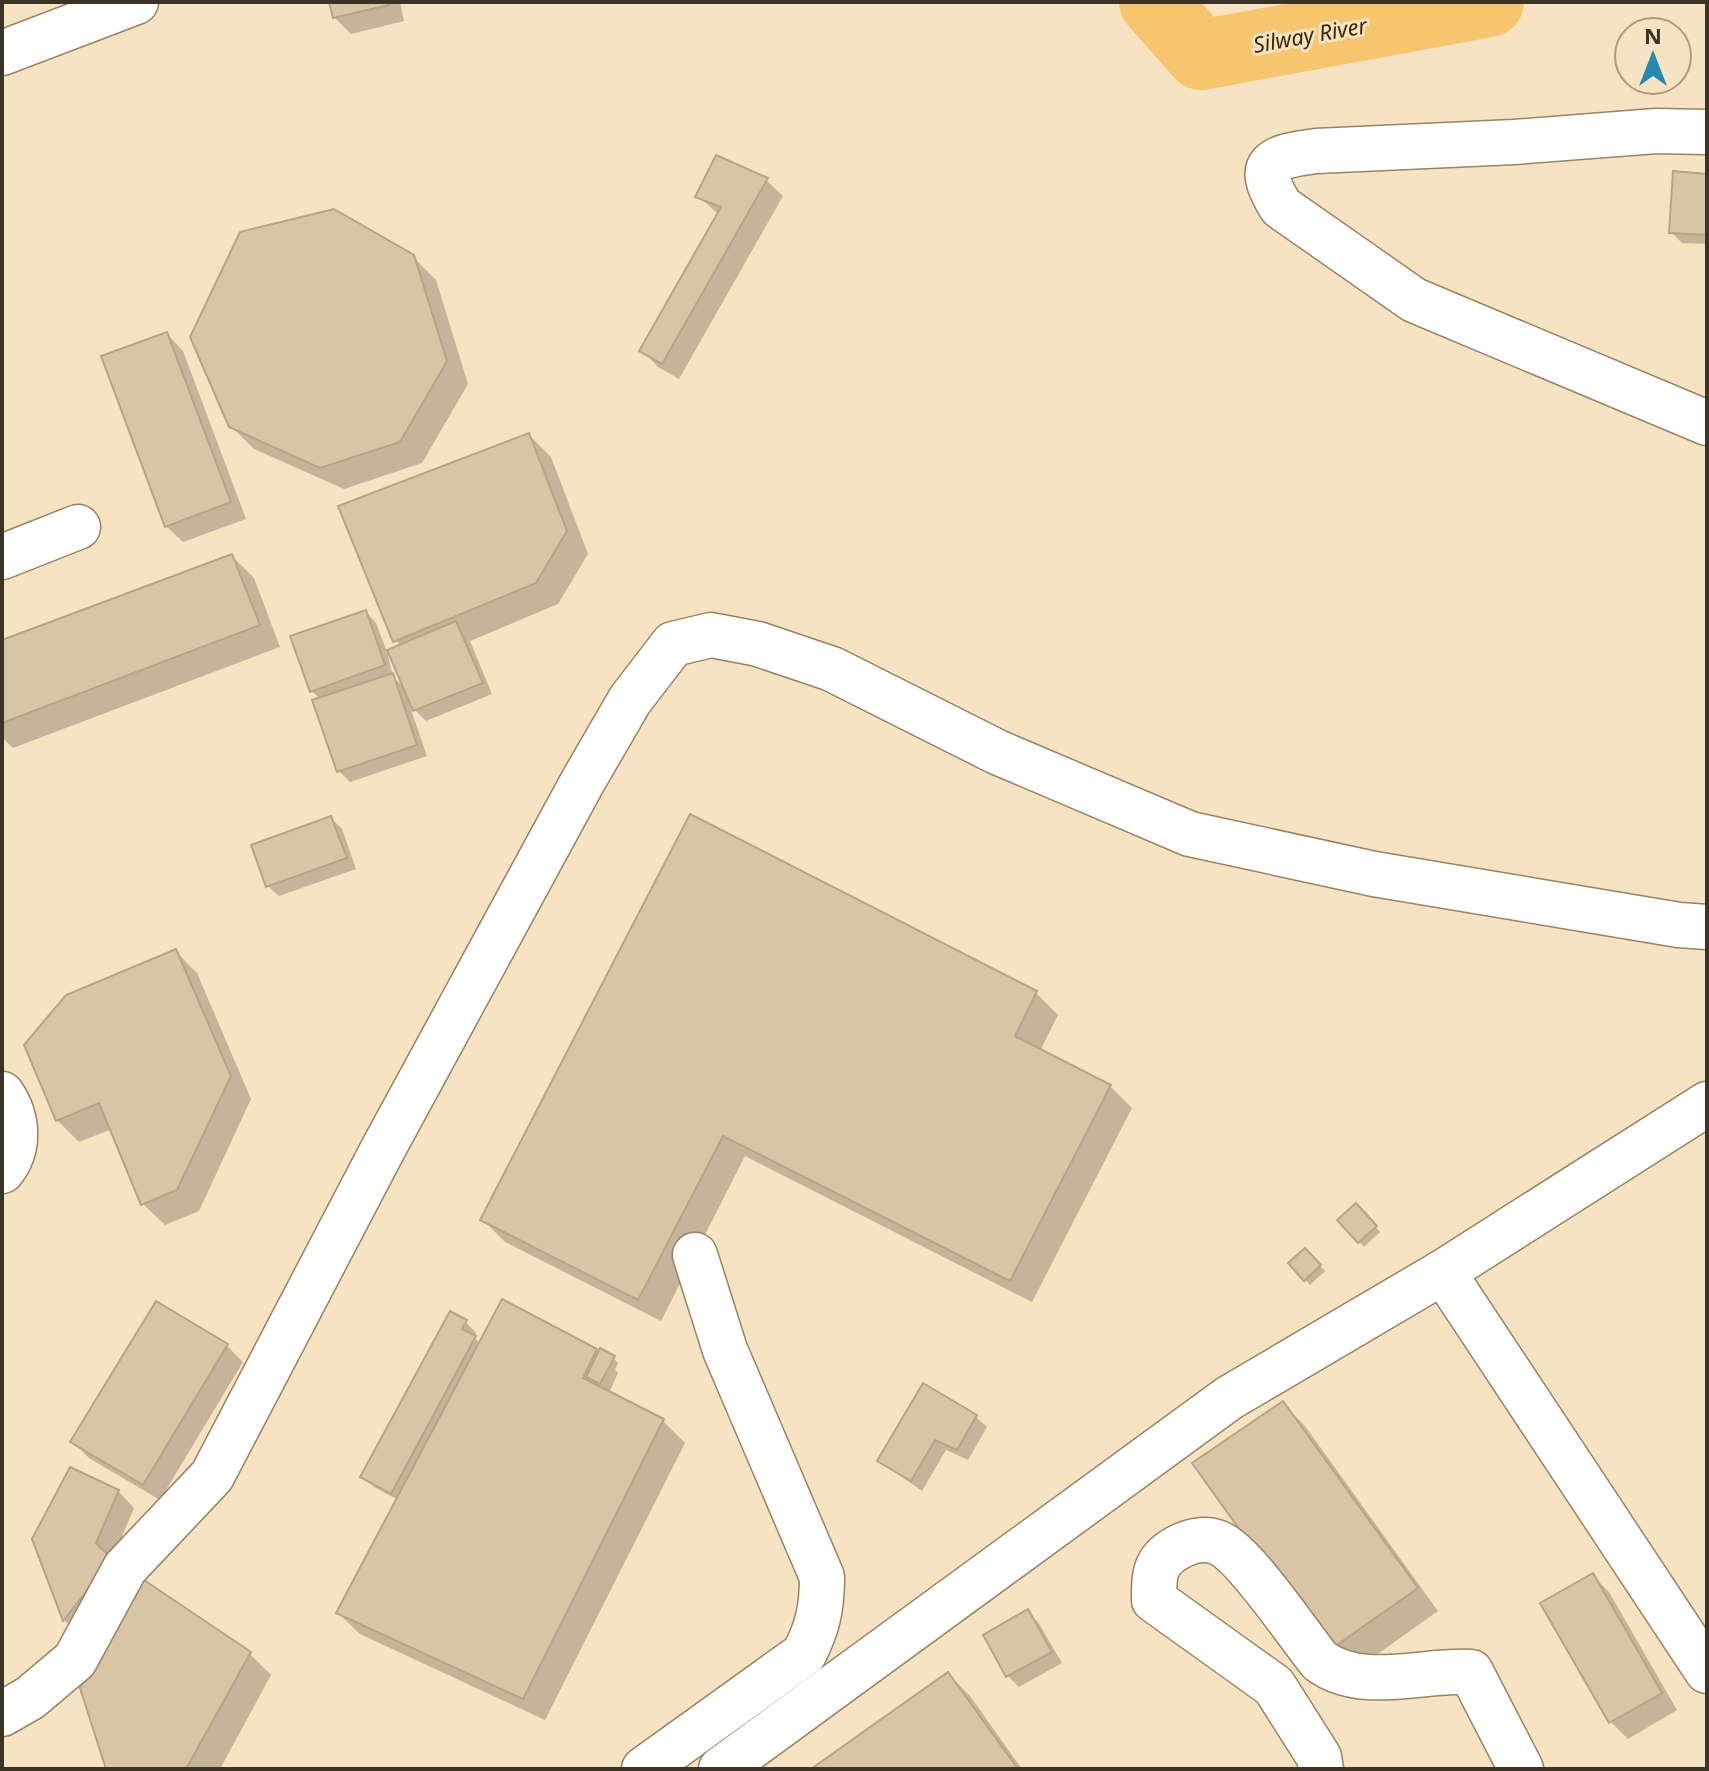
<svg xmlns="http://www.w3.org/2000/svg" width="1709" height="1771" viewBox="0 0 1709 1771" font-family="'Noto Sans',sans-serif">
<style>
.shadow{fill:#0003;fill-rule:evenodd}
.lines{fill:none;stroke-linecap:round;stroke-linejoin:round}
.river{stroke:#f7c56e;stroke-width:70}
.building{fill:#d9c5a5;stroke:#b8a484;stroke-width:2}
.minor-casing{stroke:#978465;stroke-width:47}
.minor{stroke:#fff;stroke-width:44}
.labels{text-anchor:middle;stroke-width:6;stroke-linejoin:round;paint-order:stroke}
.water-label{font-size:22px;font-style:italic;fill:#3c2801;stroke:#f7e2c1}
</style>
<rect width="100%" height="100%" fill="#f7e2c1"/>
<g class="shadow">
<path d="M 331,2 L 400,2 L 404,21 L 351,34 L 334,17 Z"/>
<path d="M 1707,176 L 1707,244 L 1682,243 L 1671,232 Z"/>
<path d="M 766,180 L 783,196 L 679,379 L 658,367 L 642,350 L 719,215 L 698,196 Z"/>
<path d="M 413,257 L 436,280 L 468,384 L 422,463 L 344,489 L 254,449 L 231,426 Z"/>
<path d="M 167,334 L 183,351 L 246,519 L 183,542 L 166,526 Z"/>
<path d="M 529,435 L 551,457 L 588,554 L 558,604 L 470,641 L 492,694 L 426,721 L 409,704 L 427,756 L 350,782 L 339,771 L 321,700 L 312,691 L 366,612 L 376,623 L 387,652 L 401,646 L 395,640 ZM 391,654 L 406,689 L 393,677 L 388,656 Z"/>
<path d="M 232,556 L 254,578 L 280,647 L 13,748 L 2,738 L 2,642 Z"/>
<path d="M 691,816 L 1036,993 L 1058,1015 L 1040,1051 L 1110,1086 L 1132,1108 L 1032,1302 L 745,1156 L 661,1321 L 505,1242 L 483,1220 Z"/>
<path d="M 331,818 L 342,829 L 356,869 L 279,896 L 268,886 Z"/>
<path d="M 175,951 L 197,973 L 251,1099 L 199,1211 L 165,1225 L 143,1204 L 112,1129 L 79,1142 L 57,1120 Z"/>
<path d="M 1356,1206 L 1380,1232 L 1364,1247 L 1340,1220 Z"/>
<path d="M 1305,1251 L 1325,1271 L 1310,1285 L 1291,1264 Z"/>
<path d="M 466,1322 L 476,1333 L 474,1337 L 481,1344 L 596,1351 L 613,1358 L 618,1363 L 615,1370 L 618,1373 L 609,1393 L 663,1421 L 685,1443 L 545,1720 L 360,1634 L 338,1613 L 398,1500 L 374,1487 L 363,1476 Z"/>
<path d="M 227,1346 L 243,1362 L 160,1500 L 89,1458 L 73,1442 Z"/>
<path d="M 923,1386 L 976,1417 L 987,1427 L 968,1460 L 946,1450 L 922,1491 L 879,1461 Z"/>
<path d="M 1283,1404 L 1305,1426 L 1438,1611 L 1351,1673 L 1195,1464 Z"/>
<path d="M 118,1491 L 134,1508 L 80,1636 L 64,1620 L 34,1540 Z"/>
<path d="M 1592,1575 L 1609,1592 L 1677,1710 L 1628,1739 L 1611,1722 L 1543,1604 Z"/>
<path d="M 1027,1612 L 1038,1622 L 1062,1663 L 1019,1687 L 1008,1676 L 985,1636 Z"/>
<path d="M 249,1653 L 271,1675 L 220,1769 L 108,1769 Z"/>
<path d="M 948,1674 L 970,1696 L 1022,1769 L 815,1769 Z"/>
</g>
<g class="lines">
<path class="river" d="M 1154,2 L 1201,55 L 1489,2"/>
</g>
<g class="building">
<path d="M 329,2 L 388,2 L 389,5 L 333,18 Z"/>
<path d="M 716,155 L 768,178 L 662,364 L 639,351 L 721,207 L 695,197 Z"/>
<path d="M 1673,171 L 1707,174 L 1707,235 L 1669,233 Z"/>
<path d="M 334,209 L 414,255 L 447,361 L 400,442 L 320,468 L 229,427 L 190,337 L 240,232 Z"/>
<path d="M 167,332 L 231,502 L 165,527 L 101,356 Z"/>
<path d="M 529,433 L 567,531 L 536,583 L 393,642 L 338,506 Z"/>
<path d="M 232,554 L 260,625 L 2,723 L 2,640 Z"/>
<path d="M 366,610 L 385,665 L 310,692 L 290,636 Z"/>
<path d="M 456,621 L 483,683 L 413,711 L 387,650 Z"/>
<path d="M 393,673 L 417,745 L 337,772 L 312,700 Z"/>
<path d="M 690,814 L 1037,991 L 1015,1036 L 1111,1085 L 1010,1281 L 723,1136 L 638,1300 L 480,1220 Z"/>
<path d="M 331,816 L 347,858 L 266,887 L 251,845 Z"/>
<path d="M 176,949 L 231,1076 L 177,1190 L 141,1205 L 99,1103 L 56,1121 L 24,1045 L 66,995 Z"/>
<path d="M 1356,1203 L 1377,1226 L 1358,1243 L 1337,1220 Z"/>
<path d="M 1305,1248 L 1321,1265 L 1304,1281 L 1288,1263 Z"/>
<path d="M 502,1299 L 597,1349 L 583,1378 L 664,1419 L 523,1699 L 336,1613 Z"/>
<path d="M 156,1301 L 228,1344 L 143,1485 L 70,1442 Z"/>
<path d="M 450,1311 L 467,1320 L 462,1329 L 476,1336 L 391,1494 L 360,1477 Z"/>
<path d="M 600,1348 L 615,1356 L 600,1384 L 586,1377 Z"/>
<path d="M 923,1383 L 977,1415 L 957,1450 L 935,1440 L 911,1481 L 877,1461 Z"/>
<path d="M 1283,1401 L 1418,1588 L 1327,1652 L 1192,1463 Z"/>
<path d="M 70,1467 L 119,1490 L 96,1543 L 112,1559 L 63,1621 L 32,1539 Z"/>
<path d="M 1593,1573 L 1662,1693 L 1609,1723 L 1540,1603 Z"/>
<path d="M 138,1576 L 251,1652 L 186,1769 L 106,1769 L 80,1688 Z"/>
<path d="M 1028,1609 L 1052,1652 L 1006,1677 L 983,1635 Z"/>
<path d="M 948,1672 L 1018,1769 L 811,1769 Z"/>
</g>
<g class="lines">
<g class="minor-casing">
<g id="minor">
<path d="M 2,53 L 136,2"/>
<path d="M 1707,132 L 1656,131 L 1514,142 L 1316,151 C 1271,157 1253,162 1281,207 L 1414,300 L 1707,423"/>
<path d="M 2,557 L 78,527"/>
<path d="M 2,1094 C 18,1117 21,1148 2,1171"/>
<path d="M 1443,1272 L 1707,1671"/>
<path d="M 2,1714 L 30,1698 L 75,1660 L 125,1568 L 212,1476 L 383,1149 L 583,781 L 630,700 L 673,644 L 711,635 L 758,644 L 832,669 L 997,752 L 1190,834 L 1374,874 L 1679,925 L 1707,927"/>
<path d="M 644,1769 L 804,1654 C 818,1627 822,1607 822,1577 L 725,1350 L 695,1255"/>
<path d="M 721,1769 L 1229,1398 L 1443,1272 L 1707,1104"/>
<path d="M 1321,1769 L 1319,1757 L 1274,1686 L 1154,1600 C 1154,1575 1154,1561 1177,1548 C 1189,1541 1205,1537 1219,1543 C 1245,1554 1298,1634 1320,1661 C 1362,1692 1422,1669 1471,1672 L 1521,1769"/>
</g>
</g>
<use href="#minor" class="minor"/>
</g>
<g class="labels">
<g class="water-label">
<text transform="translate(1310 35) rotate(-10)" y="8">Silway River</text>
</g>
</g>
<rect width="1709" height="1771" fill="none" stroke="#3b3326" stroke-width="8"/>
<g transform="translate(1653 56)"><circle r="38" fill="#f7e2c1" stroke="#ac9c83" stroke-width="2"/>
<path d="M0-6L14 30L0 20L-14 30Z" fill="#228ab2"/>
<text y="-12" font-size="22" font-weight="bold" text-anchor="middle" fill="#3b3326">N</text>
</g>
</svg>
